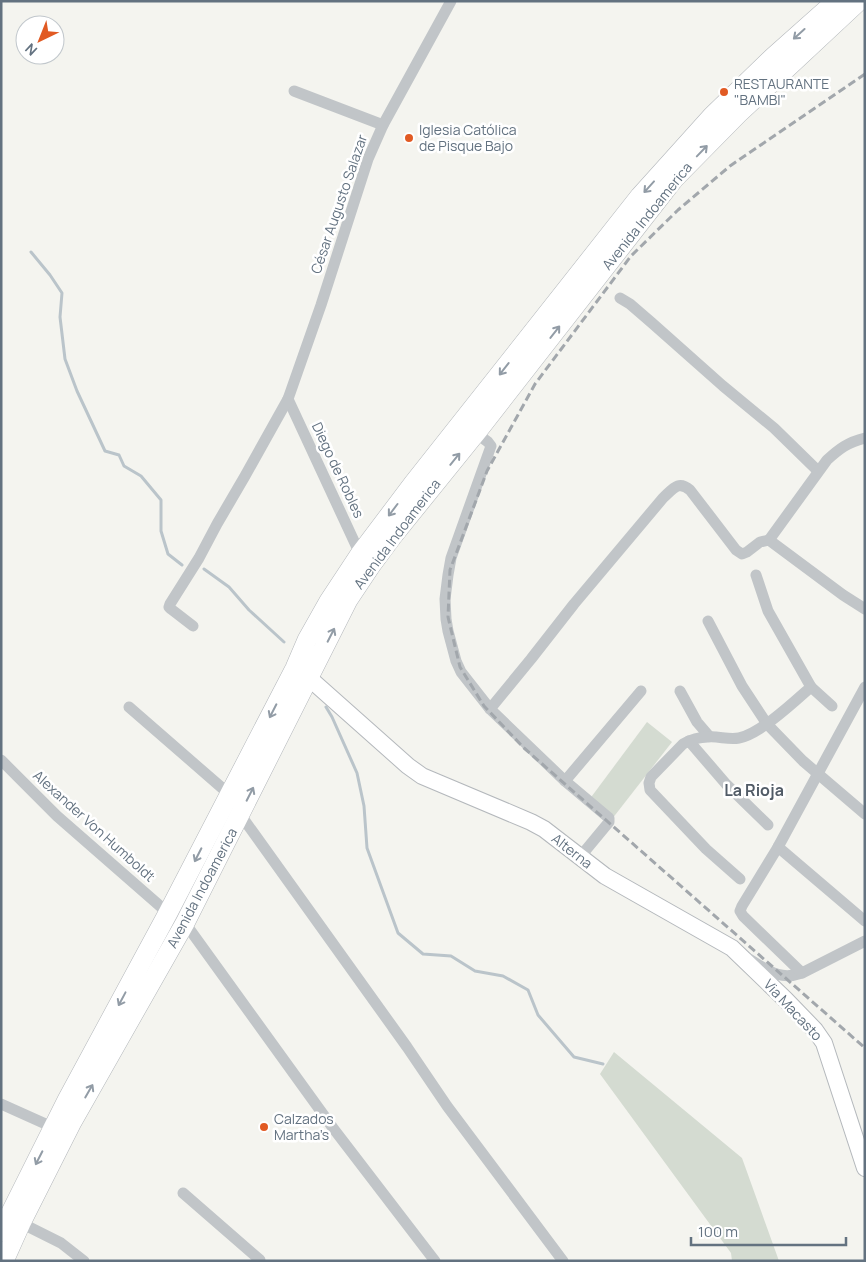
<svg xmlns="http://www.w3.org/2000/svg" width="866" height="1262" viewBox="0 0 866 1262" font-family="Manrope,sans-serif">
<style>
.green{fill:#d4dbd1}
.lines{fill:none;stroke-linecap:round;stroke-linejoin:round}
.stream{stroke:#bac4ca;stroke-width:3}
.secondary-casing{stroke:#b4b8bc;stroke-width:18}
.primary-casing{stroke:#b2b6ba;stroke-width:20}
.street{stroke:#c1c5c8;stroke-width:11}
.secondary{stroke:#fff;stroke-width:16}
.primary{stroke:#fff;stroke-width:19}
.rail{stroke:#a2a7ac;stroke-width:3;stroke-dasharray:8 4;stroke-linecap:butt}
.oneway{stroke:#929ca6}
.poi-dot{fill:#e15a23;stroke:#fff;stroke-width:2}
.labels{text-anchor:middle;stroke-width:5;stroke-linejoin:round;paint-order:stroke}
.poi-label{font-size:14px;fill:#637280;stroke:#fff;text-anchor:start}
.street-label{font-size:14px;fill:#637280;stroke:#fff}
.quarter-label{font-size:16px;font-weight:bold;fill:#515b66;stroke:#fff}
</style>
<rect width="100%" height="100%" fill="#f4f4ef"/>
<g class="green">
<path d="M 647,722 L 672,742 L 612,819 L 589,800 Z"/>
<path d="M 614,1052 L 742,1158 L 779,1261 L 732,1261 L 731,1253 L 600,1074 Z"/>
</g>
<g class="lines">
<g class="stream">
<path d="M 31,252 L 50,275 L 62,293 L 60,317 L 65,359 L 77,391 L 105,451 L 119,455 L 124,466 L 141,476 L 161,500 L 161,531 L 168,554 L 182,565"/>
<path d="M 204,569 L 229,587 L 249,610 L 284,642"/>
<path d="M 326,707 L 332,717 L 357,773 L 364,806 L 367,848 L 398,933 L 423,954 L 451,956 L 475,971 L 503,976 L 528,990 L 538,1015 L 574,1057 L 603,1064"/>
</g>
<g class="secondary-casing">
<path id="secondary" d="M 299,670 L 309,678 L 408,766 L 422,776 L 531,822 L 544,829 L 605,876 L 732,948 L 786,1000 L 815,1030 L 824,1043 L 865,1168"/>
</g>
<g class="primary-casing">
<g id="primary">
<path d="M 1,1232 L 67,1100 L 168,913 L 295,668 L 307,640 L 329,601 L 360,554 L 412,485 L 640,196 L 712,116 L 773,57 L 836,1"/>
<path d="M 4,1261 L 21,1223 L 72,1122 L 185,923 L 348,600 L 372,564 L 392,537 L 480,428 L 674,179 L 738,114 L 859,1"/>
</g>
</g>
<g class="street">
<path d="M 294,91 L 383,125"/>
<path d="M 620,298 L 630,304 L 652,323 L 723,386 L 774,428 L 818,471"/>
<path d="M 288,399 L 360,554 L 363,557"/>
<path d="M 476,433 L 488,442 L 491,446 L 451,558 L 448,575 L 445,599 L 446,619 L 448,631 L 456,661 L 461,672 L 490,709 L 565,781 L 609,818 L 609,822 L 580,857"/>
<path d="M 769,540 L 827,460 C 839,449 848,442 865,438"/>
<path d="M 756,575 L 768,611 L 811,687 L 832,706"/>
<path d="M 708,621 L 742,686 L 767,724 L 803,761 L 865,814"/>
<path d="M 193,626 L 171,609 L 169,607 L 170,604 L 199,558 L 217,524 L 245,476 L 288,399 L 321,305 L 368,159 L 383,125 L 451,1"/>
<path d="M 680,691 L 697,722 L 709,736"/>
<path d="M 129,707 L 229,794"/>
<path d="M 490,709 L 531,659 L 574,604 L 663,498 C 673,489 678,480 690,490 L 736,550 L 742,554 L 747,552 L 760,542 L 769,540 L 843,595 L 865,609"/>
<path d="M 689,741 L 726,784 L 768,825"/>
<path d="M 1,760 L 57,816 L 168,913"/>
<path d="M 565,781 L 641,691"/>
<path d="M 240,814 L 407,1047 L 447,1106 L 563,1261"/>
<path d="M 778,847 L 865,921"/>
<path d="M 740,879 L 706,849 L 650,790 L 649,783 L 651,777 L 683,744 C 690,740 700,737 708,737 C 719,736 728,740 739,738 C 760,734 794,702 811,687"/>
<path d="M 185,923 L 333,1128 L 435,1261"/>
<path d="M 749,959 C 768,970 779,981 802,973 L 865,941"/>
<path d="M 802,973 L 743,916 L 740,911 L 742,906 L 778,847 L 865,687"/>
<path d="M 1,1104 L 59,1130"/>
<path d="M 183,1193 L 260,1260"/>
<path d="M 21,1223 L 61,1243 L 84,1261"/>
</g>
<use href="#secondary" class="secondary"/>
<use href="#primary" class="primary"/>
<path class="rail" d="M 865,74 L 730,166 L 678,210 L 631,256 L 535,384 L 487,471 L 450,570 L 448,617 L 460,667 L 484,706 L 524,748 L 865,1048"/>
</g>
<defs><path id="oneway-shaft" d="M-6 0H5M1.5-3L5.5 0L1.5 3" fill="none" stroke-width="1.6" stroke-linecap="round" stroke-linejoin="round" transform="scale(1.25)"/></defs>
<g class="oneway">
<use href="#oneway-shaft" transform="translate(799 34) rotate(138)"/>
<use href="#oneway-shaft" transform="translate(702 151) rotate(-46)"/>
<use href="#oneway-shaft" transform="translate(649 187) rotate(132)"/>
<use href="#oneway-shaft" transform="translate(555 332) rotate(-52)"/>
<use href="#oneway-shaft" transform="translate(504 369) rotate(128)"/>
<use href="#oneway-shaft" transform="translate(455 459) rotate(-51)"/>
<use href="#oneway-shaft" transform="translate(393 510) rotate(127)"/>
<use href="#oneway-shaft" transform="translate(331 635) rotate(-63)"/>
<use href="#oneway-shaft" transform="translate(273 711) rotate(117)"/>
<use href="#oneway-shaft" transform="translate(250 794) rotate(-63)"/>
<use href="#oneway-shaft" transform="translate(198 855) rotate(117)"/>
<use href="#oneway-shaft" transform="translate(122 999) rotate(118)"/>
<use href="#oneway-shaft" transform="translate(89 1091) rotate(-60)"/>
<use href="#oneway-shaft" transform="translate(39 1158) rotate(117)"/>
</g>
<g class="poi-dot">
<circle cx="724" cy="92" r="5"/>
<circle cx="409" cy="138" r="5"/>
<circle cx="264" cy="1127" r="5"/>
</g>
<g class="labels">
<g class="poi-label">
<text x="734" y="89">RESTAURANTE<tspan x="734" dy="16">"BAMBI"</tspan></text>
<text x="419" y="135">Iglesia Católica<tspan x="419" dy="16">de Pisque Bajo</tspan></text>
<text x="274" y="1124">Calzados<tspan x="274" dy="16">Martha’s</tspan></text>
</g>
<g class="street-label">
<text transform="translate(339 204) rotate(-71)" y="5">César Augusto Salazar</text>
<text transform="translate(647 216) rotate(-51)" y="5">Avenida Indoamerica</text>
<text transform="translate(338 470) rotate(65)" y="5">Diego de Robles</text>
<text transform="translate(397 534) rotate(-53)" y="5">Avenida Indoamerica</text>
<text transform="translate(94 826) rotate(42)" y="5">Alexander Von Humboldt</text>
<text transform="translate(572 851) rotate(38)" y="5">Alterna</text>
<text transform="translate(202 888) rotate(-62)" y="5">Avenida Indoamerica</text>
<text transform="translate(793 1010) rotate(47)" y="5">Via Macasto</text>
</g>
<g class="quarter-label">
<text x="754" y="796">La Rioja</text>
</g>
</g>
<rect width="866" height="1262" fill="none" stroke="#637280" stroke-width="5"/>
<g transform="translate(40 40) rotate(223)"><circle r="24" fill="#ffffff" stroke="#c1c7cc"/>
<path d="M0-4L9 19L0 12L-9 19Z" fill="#e15a23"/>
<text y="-8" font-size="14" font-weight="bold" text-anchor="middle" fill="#637280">N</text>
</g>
<path d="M691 1237v8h155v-8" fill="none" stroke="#637280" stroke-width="2.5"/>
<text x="698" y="1237" font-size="15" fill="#637280" stroke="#ffffff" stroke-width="4" paint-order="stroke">100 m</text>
</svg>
